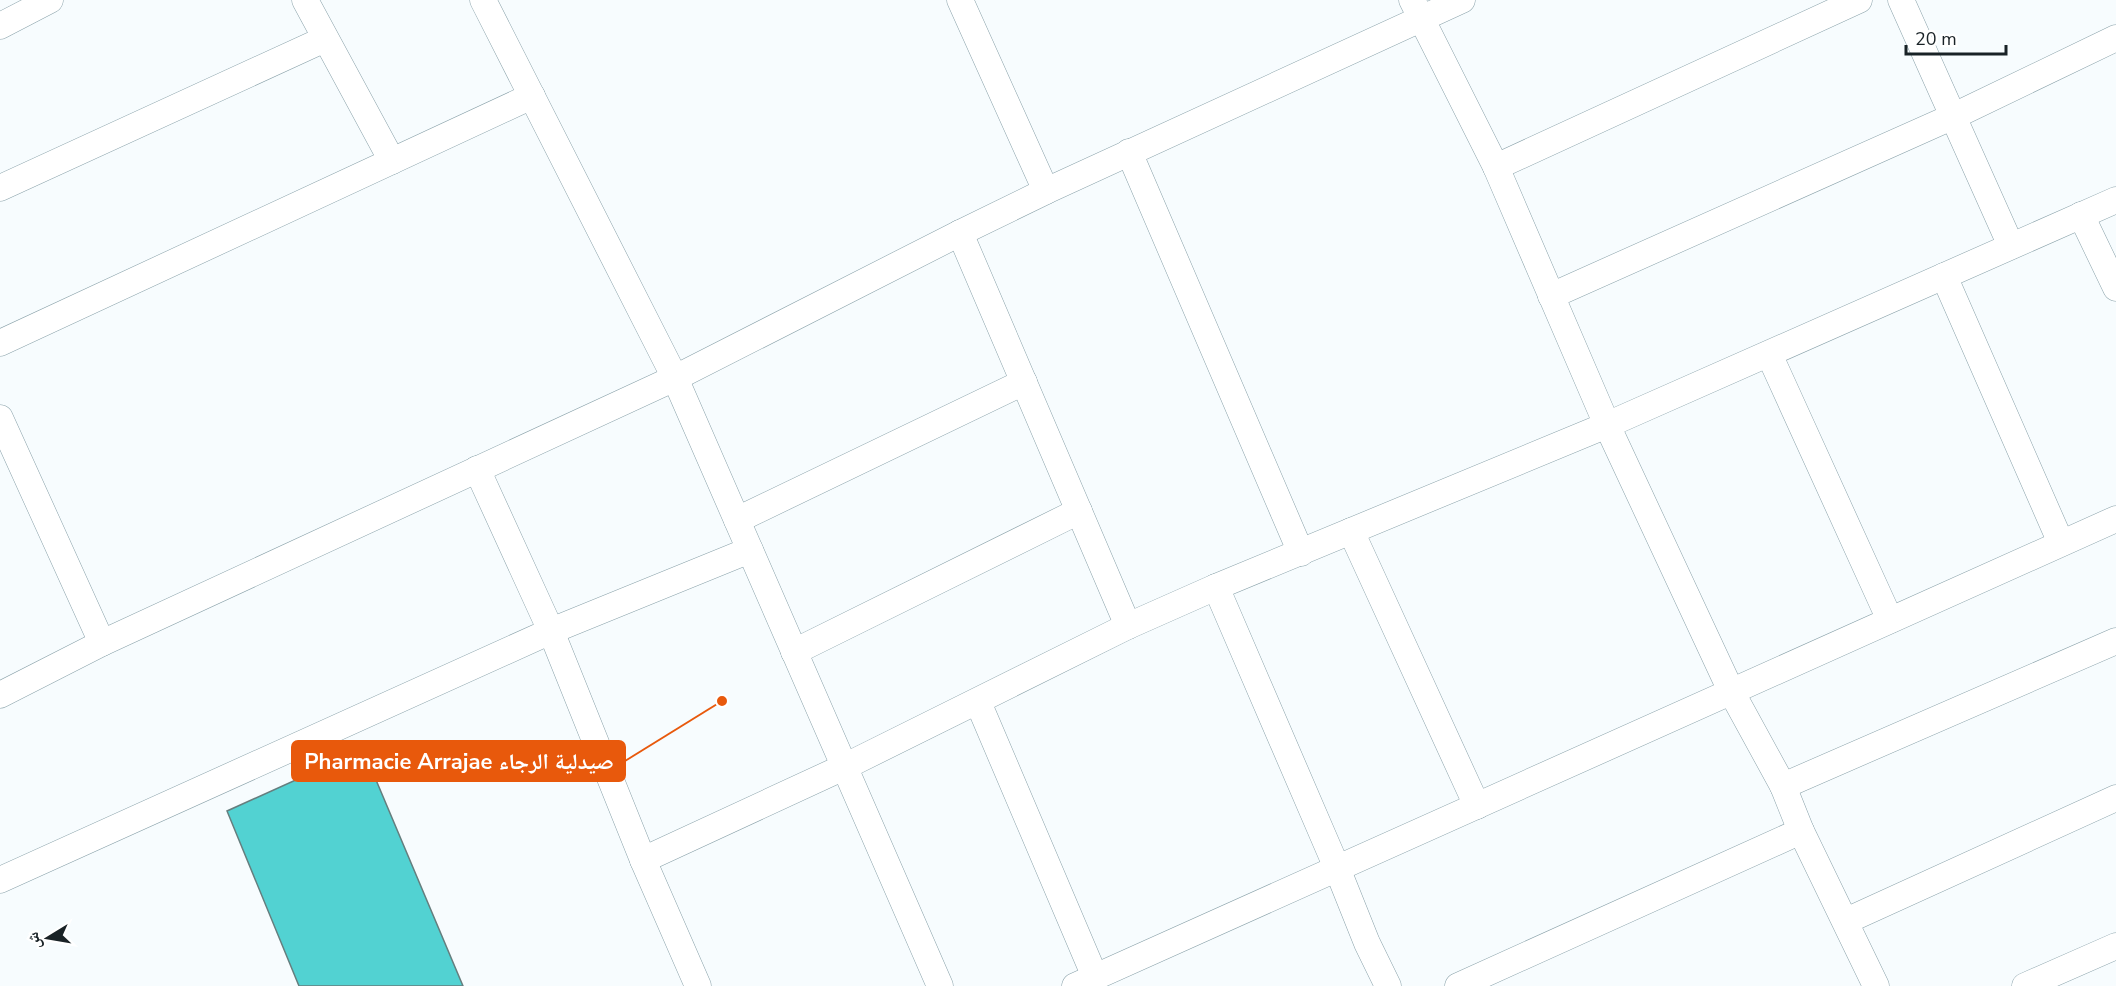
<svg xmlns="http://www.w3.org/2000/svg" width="2116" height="986" viewBox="0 0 2116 986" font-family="'Nunito Sans','Noto Naskh Arabic',sans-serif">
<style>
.building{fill:#52d2d2;stroke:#657e7e;stroke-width:1.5}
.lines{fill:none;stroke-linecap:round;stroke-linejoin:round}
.minor-casing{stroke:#8aa2aa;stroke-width:27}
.minor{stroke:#fff;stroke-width:26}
.leader{fill:none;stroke:#e8590c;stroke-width:2}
.callout-dot{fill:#e8590c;stroke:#fff;stroke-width:2}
.callout{fill:#e8590c;stroke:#e8590c;stroke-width:2}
.callout-label{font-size:22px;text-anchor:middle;font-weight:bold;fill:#fff}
</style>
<rect width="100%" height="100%" fill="#f7fcfe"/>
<path class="building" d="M 361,754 L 368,761 L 463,986 L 299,986 L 227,811 L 351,755 Z"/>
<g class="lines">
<g class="minor-casing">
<g id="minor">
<path d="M 305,0 L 392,161"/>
<path d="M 483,0 L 675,378 L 940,986"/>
<path d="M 960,0 L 1046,191"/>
<path d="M 1412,0 L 1496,167 L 1607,425 L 1731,691 L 1783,786 L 1801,831 L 1876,986"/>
<path d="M 1901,0 L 2011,246"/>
<path d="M 0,26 L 50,0"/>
<path d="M 1129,152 L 1301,553"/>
<path d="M 1496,167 L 1859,0"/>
<path d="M 0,188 L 325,39"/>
<path d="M 2081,215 L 2116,288"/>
<path d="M 960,233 L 1128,626"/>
<path d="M 1944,276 L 2061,543"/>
<path d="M 1551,296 L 1954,116 L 2116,38"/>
<path d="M 0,343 L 532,96"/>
<path d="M 1769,354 L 1890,620"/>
<path d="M 0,418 L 102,643"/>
<path d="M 477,469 L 551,631 L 643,860 L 698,986"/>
<path d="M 737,520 L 1024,382"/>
<path d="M 1351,531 L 1477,806"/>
<path d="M 1216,587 L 1337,868 L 1367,943 L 1388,986"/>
<path d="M 794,652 L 1079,511"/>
<path d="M 0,695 L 102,643 L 675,378 L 960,233 L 1046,191 L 1462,0"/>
<path d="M 978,702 L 1095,977"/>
<path d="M 1783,786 L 2116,641"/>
<path d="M 643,860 L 844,767 L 1128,626 L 1216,587 L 1607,425 L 2116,200"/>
<path d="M 0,880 L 551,631 L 750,550"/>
<path d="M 1846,921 L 2116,798"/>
<path d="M 1075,986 L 2116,519"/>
<path d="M 1458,986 L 1801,831"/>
<path d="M 2025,986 L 2116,946"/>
</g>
</g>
<use href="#minor" class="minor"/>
</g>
<path class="leader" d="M722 701L625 761"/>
<circle class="callout-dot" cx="722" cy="701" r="6"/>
<rect class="callout" x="292" y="741" width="333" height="40" rx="6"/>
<g class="callout-label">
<text x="459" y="769">Pharmacie Arrajae صيدلية الرجاء</text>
</g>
<g transform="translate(48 938) rotate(259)" stroke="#ffffff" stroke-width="4.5" paint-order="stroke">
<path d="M0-4.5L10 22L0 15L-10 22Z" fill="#192226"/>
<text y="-9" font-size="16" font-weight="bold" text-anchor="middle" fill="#192226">ش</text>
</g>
<path d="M1906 45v9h100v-9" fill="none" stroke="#192226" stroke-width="3"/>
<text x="1915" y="45" font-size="18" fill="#192226" stroke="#ffffff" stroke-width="4.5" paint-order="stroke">20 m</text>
</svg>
